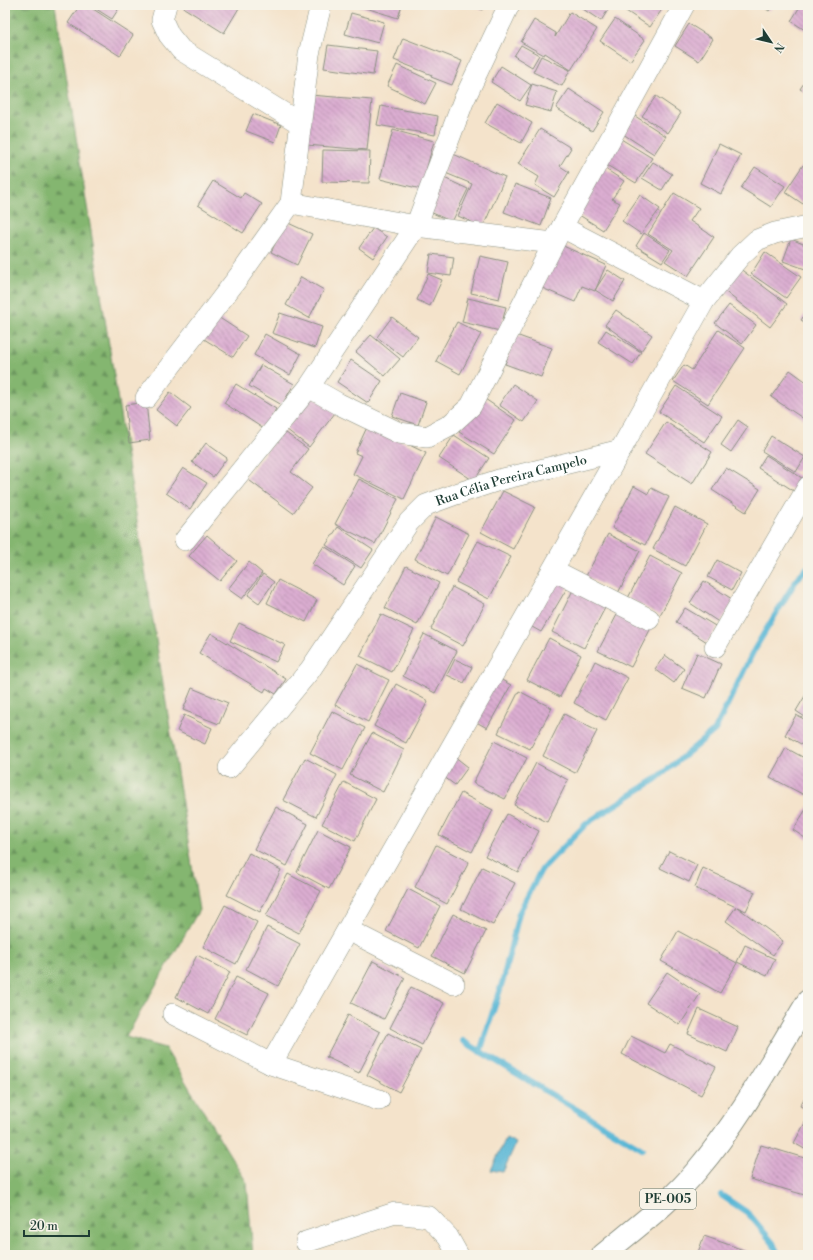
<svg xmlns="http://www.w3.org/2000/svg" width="813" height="1260" viewBox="0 0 813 1260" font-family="'Libre Bodoni',serif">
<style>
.forest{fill:url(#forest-firs);stroke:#527a52}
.water{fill:#57b6d5;stroke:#3b7a84}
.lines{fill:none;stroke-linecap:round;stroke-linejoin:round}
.stream{stroke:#57b6d5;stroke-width:6}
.building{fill:url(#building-back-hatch)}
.minor-casing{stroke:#8a9080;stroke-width:22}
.major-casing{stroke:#8a9080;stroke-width:24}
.minor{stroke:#fff;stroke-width:21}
.major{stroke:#fff;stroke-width:22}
.labels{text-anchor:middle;stroke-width:3;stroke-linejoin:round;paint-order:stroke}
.shield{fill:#f7f3e8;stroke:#60746a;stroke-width:1}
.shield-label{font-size:12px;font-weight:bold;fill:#1f3d34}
.street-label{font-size:13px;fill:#1f3d34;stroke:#f7f3e8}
</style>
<defs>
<pattern id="forest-firs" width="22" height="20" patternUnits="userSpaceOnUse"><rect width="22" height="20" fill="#84b670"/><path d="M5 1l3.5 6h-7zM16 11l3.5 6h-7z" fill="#6b955d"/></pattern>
<pattern id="building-back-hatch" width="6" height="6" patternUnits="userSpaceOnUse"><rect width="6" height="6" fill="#dbadd1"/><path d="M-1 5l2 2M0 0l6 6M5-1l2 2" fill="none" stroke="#b18eaa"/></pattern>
</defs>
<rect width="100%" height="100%" fill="#f7f3e8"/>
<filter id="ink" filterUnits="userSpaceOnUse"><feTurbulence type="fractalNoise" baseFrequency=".025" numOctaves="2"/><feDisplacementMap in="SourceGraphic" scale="8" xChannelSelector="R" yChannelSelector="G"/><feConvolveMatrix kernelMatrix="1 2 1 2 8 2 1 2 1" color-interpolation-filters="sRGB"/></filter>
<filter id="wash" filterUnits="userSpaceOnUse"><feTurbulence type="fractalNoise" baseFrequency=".012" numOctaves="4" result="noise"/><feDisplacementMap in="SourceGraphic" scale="16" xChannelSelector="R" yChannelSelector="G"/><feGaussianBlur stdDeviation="0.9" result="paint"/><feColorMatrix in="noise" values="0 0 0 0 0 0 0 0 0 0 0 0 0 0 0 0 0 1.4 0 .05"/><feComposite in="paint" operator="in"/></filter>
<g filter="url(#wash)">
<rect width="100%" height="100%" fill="#f4e3cb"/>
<path class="forest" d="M 5,5 L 55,5 L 199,910 L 126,1037 L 165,1048 L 247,1183 L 253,1255 L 5,1255 Z"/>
<path class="water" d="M 506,1138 L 516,1143 L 503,1172 L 491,1170 Z"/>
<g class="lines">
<g class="stream">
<path d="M 463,1041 L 642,1149"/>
<path d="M 480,1052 L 503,980 L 519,913 L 541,870 L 587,823 L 656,779 L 715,730 L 754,650 L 798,577 L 808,567"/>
<path d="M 721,1195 L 748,1213 L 773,1243 L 778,1255"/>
</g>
</g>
<g id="blocks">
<g class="building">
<path d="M 80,5 L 87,5 L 133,35 L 120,56 L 68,23 Z"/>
<path d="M 90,5 L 121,5 L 112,19 Z"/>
<path d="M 186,5 L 235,5 L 239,8 L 224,33 L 184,8 Z"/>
<path d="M 356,5 L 402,5 L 398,18 Z"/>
<path d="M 474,5 L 485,5 L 482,10 Z"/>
<path d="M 581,5 L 611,5 L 601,21 L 580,7 Z"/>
<path d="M 617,5 L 665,5 L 650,27 Z"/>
<path d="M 761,5 L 774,5 L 769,11 Z"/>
<path d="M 801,5 L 804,5 L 808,8 L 808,32 L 791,21 Z"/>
<path d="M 570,12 L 597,29 L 571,70 L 545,53 L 544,55 L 521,42 L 534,20 L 556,33 L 555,37 Z"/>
<path d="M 351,13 L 384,22 L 378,43 L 345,34 Z"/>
<path d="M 615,19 L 645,40 L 630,61 L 600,41 Z"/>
<path d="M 689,24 L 713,39 L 699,61 L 675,46 Z"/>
<path d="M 403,38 L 462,61 L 452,85 L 431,77 L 432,75 L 394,60 Z"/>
<path d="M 328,45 L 377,51 L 373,75 L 324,68 Z"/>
<path d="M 521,45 L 539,55 L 532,67 L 514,56 Z"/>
<path d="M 541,56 L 570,70 L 562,86 L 533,72 Z"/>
<path d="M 397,65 L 436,83 L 425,104 L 387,86 Z"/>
<path d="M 501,66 L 531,85 L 520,101 L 491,82 Z"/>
<path d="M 808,77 L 808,94 L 800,89 Z"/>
<path d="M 532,84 L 557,92 L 551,112 L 525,105 Z"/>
<path d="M 569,89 L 604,112 L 592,131 L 556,108 Z"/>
<path d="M 310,95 L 372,100 L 367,150 L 306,145 Z"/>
<path d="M 656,96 L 681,113 L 668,133 L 642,116 Z"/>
<path d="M 497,102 L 532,123 L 521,143 L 485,123 Z"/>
<path d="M 381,106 L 438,116 L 435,135 L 377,125 Z"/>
<path d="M 253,114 L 281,125 L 275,142 L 246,131 Z"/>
<path d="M 635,116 L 666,136 L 654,154 L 623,134 Z"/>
<path d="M 540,129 L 571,148 L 560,166 L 569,172 L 554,197 L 535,185 L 539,177 L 518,164 Z"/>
<path d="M 393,130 L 434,141 L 421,189 L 380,179 Z"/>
<path d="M 621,139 L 652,158 L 636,183 L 605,164 Z"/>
<path d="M 719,144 L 741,155 L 721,194 L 700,183 Z"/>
<path d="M 323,150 L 370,151 L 369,183 L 322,182 Z"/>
<path d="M 451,153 L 505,177 L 483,227 L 458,216 L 472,184 L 443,172 Z"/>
<path d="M 653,162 L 672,174 L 662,190 L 642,178 Z"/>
<path d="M 803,165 L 808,168 L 808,197 L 803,204 L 785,192 Z"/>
<path d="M 755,167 L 785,186 L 771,207 L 741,188 Z"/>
<path d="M 604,168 L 624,181 L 612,199 L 620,203 L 603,230 L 576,213 Z"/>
<path d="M 442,177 L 468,189 L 452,222 L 426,210 Z"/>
<path d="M 213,181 L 241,198 L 244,193 L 262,204 L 243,233 L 198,205 Z"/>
<path d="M 515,184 L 551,198 L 541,226 L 504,212 Z"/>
<path d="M 674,193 L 699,208 L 690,221 L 714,237 L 688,276 L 665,261 L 673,250 L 648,234 Z"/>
<path d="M 640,195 L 660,209 L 641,234 L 622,221 Z"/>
<path d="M 286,222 L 312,234 L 297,265 L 271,252 Z"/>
<path d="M 373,228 L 387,237 L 373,258 L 359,248 Z"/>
<path d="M 644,233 L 670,250 L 662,262 L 636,246 Z"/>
<path d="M 791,239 L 808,246 L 808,270 L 783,261 Z"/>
<path d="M 561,245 L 606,265 L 595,291 L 582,286 L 575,302 L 542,288 Z"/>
<path d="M 765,252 L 801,277 L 786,298 L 751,274 Z"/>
<path d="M 431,254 L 454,257 L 451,276 L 428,273 Z"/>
<path d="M 480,256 L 508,262 L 499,299 L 471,293 Z"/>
<path d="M 739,268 L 787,304 L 770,327 L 723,290 Z"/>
<path d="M 608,270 L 625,281 L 613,301 L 595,290 Z"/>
<path d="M 428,274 L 442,280 L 430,306 L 417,300 Z"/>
<path d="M 301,277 L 324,290 L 309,318 L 286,305 Z"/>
<path d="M 468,298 L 506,307 L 500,331 L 462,322 Z"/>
<path d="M 729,305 L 756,325 L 742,344 L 715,323 Z"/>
<path d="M 616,310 L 652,335 L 641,351 L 605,325 Z"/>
<path d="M 808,310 L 808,324 L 801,320 Z"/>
<path d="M 280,313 L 322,327 L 315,348 L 272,333 Z"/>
<path d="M 218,317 L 247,336 L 233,357 L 204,339 Z"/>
<path d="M 392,317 L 418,337 L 403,357 L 377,337 Z"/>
<path d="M 457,322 L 481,334 L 460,374 L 436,361 Z"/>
<path d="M 606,330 L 641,352 L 633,364 L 598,342 Z"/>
<path d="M 718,330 L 745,348 L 708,404 L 673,381 L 684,365 L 692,370 Z"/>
<path d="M 265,334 L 301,354 L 290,375 L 254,355 Z"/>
<path d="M 371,335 L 400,359 L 385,376 L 356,352 Z"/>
<path d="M 516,335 L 552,348 L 541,377 L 505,364 Z"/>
<path d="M 351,360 L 382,381 L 368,403 L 337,382 Z"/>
<path d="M 261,365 L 294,384 L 282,405 L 249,386 Z"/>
<path d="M 790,370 L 808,383 L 808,413 L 804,419 L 771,397 Z"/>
<path d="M 236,384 L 276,409 L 264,429 L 224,403 Z"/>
<path d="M 513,384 L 538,401 L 524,422 L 499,405 Z"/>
<path d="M 676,386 L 722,416 L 704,442 L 659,412 Z"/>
<path d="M 170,392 L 191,408 L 177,426 L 156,410 Z"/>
<path d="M 400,393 L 426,402 L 418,425 L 392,416 Z"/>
<path d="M 312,395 L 335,413 L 309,447 L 286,429 Z"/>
<path d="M 482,397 L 516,420 L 494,454 L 459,432 Z"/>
<path d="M 146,402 L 150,440 L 129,443 L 125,405 Z"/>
<path d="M 738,420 L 748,427 L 731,452 L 721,445 Z"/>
<path d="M 666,422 L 712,452 L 692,484 L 645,454 Z"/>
<path d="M 368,425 L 426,453 L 404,499 L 353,474 L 362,456 L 355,453 Z"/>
<path d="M 282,430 L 308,449 L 291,472 L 312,488 L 293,513 L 246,478 Z"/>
<path d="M 454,435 L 489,458 L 474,481 L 439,458 Z"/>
<path d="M 771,436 L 805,457 L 796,472 L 762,451 Z"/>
<path d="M 206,443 L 227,458 L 213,477 L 192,462 Z"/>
<path d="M 766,455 L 802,478 L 794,491 L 758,468 Z"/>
<path d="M 183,468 L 207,483 L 190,509 L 166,493 Z"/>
<path d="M 726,468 L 760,489 L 746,512 L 712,490 Z"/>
<path d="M 359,479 L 398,499 L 375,544 L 335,524 Z"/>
<path d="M 634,486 L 648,494 L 651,488 L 669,497 L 645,545 L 612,528 Z"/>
<path d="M 503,491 L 535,507 L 513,549 L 481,532 Z"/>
<path d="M 675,507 L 707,524 L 685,566 L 653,549 Z"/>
<path d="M 436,517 L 469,534 L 447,576 L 415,559 Z"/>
<path d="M 338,527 L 373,550 L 361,568 L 326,545 Z"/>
<path d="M 608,534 L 640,551 L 618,593 L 586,576 Z"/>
<path d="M 207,535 L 237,561 L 220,581 L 189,556 Z"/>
<path d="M 478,541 L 511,557 L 489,599 L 456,582 Z"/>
<path d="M 324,546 L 355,566 L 343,585 L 312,564 Z"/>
<path d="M 650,556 L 682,573 L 660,615 L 628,598 Z"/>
<path d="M 717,560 L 741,573 L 732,590 L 708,577 Z"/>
<path d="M 249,562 L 262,573 L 242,599 L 228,589 Z"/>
<path d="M 406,566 L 439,583 L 417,625 L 385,608 Z"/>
<path d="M 554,573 L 570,583 L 541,632 L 525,623 Z"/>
<path d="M 263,574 L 274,582 L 259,603 L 248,595 Z"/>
<path d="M 278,580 L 317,600 L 306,622 L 267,603 Z"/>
<path d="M 704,581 L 735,601 L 720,623 L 690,603 Z"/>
<path d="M 452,587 L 485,604 L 463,646 L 431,629 Z"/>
<path d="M 573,590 L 606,606 L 584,648 L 552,632 Z"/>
<path d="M 685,608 L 717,627 L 707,642 L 676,622 Z"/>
<path d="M 620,609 L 652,626 L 631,667 L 598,651 Z"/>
<path d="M 381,614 L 414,630 L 392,672 L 360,656 Z"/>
<path d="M 239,623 L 285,645 L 276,662 L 230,641 Z"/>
<path d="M 211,633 L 286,679 L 276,694 L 266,688 L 264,692 L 199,653 Z"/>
<path d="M 424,634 L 457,651 L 435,693 L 403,676 Z"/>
<path d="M 549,638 L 581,655 L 560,697 L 527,680 Z"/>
<path d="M 697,653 L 721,664 L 706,698 L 682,688 Z"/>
<path d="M 665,655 L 684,669 L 674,683 L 655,669 Z"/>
<path d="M 455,659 L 472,667 L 464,683 L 447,675 Z"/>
<path d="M 595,661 L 628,678 L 606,720 L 574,703 Z"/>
<path d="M 357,664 L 389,680 L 368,722 L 335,705 Z"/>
<path d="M 494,676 L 511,685 L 487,728 L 471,719 Z"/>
<path d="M 396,684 L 428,701 L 406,743 L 374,726 Z"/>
<path d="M 192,688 L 228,703 L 219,724 L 183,710 Z"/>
<path d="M 519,691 L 552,708 L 530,749 L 498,733 Z"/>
<path d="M 808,691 L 808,719 L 796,711 Z"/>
<path d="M 332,711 L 365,728 L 343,770 L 310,753 Z"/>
<path d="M 564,714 L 597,731 L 575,773 L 543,756 Z"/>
<path d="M 184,715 L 212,728 L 205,744 L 177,731 Z"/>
<path d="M 796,715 L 808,721 L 808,748 L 785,735 Z"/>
<path d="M 372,733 L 404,750 L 383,792 L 350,775 Z"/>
<path d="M 494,741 L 527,758 L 505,799 L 473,783 Z"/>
<path d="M 786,748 L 808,760 L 808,791 L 806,796 L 770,777 Z"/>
<path d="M 454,756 L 468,767 L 455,785 L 440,774 Z"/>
<path d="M 305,758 L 337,775 L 316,817 L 283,800 Z"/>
<path d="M 536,763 L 568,780 L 547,822 L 514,805 Z"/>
<path d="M 344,782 L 376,799 L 355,841 L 322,824 Z"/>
<path d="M 461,793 L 493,810 L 472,852 L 439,835 Z"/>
<path d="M 808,806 L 808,840 L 793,830 Z"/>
<path d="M 276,807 L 308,824 L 287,866 L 254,849 Z"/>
<path d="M 507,814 L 539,831 L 518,872 L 485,856 Z"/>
<path d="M 318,830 L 351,847 L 329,889 L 297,872 Z"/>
<path d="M 436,845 L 469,862 L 447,904 L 415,887 Z"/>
<path d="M 669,851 L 697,865 L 689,882 L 660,868 Z"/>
<path d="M 249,853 L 281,870 L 260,912 L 227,895 Z"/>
<path d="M 482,867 L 515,883 L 493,925 L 461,909 Z"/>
<path d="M 703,868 L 755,892 L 746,911 L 737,907 L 783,941 L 773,955 L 726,921 L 736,907 L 695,888 Z"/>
<path d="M 288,874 L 321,891 L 299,933 L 266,916 Z"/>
<path d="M 408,889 L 440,906 L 419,948 L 386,931 Z"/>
<path d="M 225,905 L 257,922 L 236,964 L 203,947 Z"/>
<path d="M 453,914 L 486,931 L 465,973 L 432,956 Z"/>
<path d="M 267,927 L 300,944 L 278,986 L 246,969 Z"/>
<path d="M 678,931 L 737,963 L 720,993 L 661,961 Z"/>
<path d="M 745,945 L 775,959 L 767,976 L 737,962 Z"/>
<path d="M 197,955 L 230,972 L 208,1014 L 176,997 Z"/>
<path d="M 373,961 L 405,978 L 384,1019 L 351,1003 Z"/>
<path d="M 667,972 L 700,994 L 680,1025 L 646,1003 Z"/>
<path d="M 236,977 L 269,993 L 247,1035 L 215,1019 Z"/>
<path d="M 411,987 L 444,1003 L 422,1045 L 390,1028 Z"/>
<path d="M 699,1009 L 738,1027 L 727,1052 L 688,1034 Z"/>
<path d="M 348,1015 L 380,1032 L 359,1073 L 326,1057 Z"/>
<path d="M 388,1033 L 421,1050 L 399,1092 L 367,1075 Z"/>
<path d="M 631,1036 L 665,1053 L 670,1044 L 716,1067 L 701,1095 L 622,1054 Z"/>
<path d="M 808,1091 L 808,1110 L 800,1106 Z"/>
<path d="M 807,1119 L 808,1120 L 808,1151 L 794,1143 Z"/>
<path d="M 761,1145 L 808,1159 L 808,1196 L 750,1179 Z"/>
<path d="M 704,1236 L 758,1255 L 697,1255 Z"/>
</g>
</g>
</g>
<g filter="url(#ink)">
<use href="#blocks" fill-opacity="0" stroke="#8a9080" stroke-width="1"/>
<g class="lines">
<g class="minor-casing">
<g id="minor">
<path d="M 166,5 L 162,20 L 169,35 L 181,50 L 301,124"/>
<path d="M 291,203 L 416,226 L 553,243"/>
<path d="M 562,227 L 704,301"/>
<path d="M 309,387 L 416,226 L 463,102 L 509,5"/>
<path d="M 146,398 L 240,275 L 291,203 L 309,54 L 321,5"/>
<path d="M 185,540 L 309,387 L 339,404 L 399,433 L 427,437 L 450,425 L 471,406 L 562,227 L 684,5"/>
<path d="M 553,570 L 649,619"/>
<path d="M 715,647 L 808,487"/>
<path id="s1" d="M 229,768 L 310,670 L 409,522 L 426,505 L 456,494 L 499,480 L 621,450"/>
<path d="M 348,930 L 454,984"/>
<path d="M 173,1014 L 271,1064 L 379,1100"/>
<path d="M 271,1064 L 606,476 L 704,301 L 740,256 L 757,240 L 775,233 L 808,226"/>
<path d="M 306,1242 L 395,1213 L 429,1217 L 448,1237 L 458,1255"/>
</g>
</g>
<g class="major-casing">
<path id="major" d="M 603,1255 C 635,1228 671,1202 698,1169 C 741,1118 773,1058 808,1001"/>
</g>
<use href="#minor" class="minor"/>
<use href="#major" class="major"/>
</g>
</g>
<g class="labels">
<rect class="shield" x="640" y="1189" width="56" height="20" rx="3"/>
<g class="shield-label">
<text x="668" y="1203">PE-005</text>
</g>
<g class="street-label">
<text dy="5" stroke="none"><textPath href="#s1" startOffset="418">Rua Célia Pereira Campelo</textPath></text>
</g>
</g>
<rect width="813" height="1260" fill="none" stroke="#f7f3e8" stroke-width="20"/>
<g transform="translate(771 42) rotate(125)" stroke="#f7f3e8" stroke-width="3" paint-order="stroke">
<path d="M0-3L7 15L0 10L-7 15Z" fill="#1f3d34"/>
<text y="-6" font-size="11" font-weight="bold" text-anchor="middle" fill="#1f3d34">N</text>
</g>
<path d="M24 1230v6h65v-6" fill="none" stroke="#1f3d34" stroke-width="2"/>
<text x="30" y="1230" font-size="12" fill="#1f3d34" stroke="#f7f3e8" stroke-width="3" paint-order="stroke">20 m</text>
</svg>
